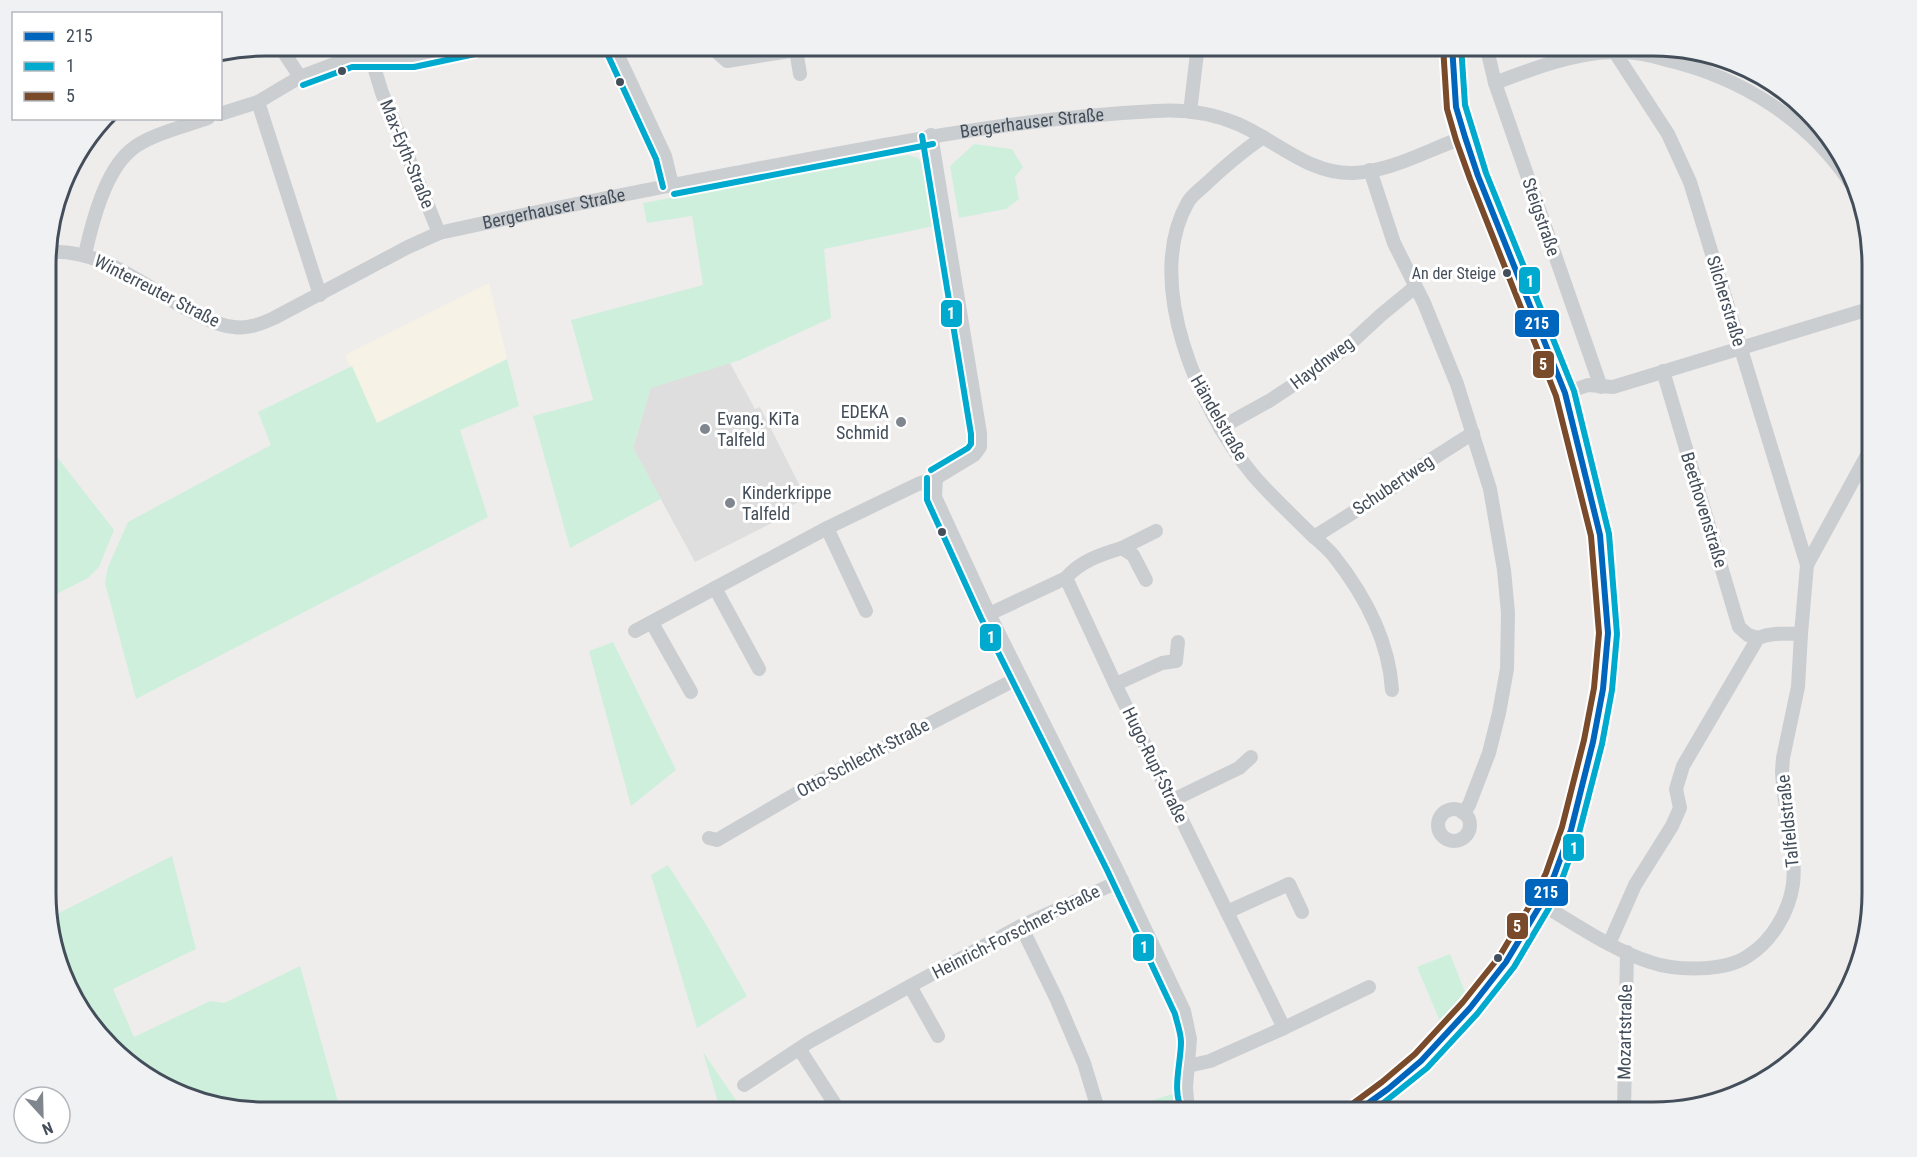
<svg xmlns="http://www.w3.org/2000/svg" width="1917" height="1157" viewBox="0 0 1917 1157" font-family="'Roboto Condensed',sans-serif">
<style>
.commercial{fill:#f6f2e6}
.education{fill:#dfdede}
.green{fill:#cfefdd}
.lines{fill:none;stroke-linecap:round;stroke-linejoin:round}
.minor{stroke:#cbced1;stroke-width:14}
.major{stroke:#c6c9cd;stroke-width:18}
.bus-1-casing{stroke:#fff;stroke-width:10}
.bus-2-casing{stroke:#fff;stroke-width:10}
.bus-3-casing{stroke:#fff;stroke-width:10}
.bus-1{stroke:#0065bd;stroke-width:6}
.bus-2{stroke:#00a9ce;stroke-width:6}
.bus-3{stroke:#7a4b2a;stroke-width:6}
.bus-dot{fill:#434e5a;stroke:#fff;stroke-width:2}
.poi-dot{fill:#7f868d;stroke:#fff;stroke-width:2}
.labels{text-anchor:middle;stroke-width:6;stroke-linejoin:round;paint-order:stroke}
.bus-label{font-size:16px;fill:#434e5a;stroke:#fff;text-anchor:end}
.street-label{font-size:18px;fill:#434e5a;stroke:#fff}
.poi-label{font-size:18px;fill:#434e5a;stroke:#fff;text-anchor:start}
.rim{fill:none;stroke:#434e5a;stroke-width:3}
.line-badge{stroke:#fff;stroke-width:2}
.badge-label{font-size:16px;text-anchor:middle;font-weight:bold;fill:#fff}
</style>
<rect width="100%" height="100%" fill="#eeedec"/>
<path class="commercial" d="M 489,283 L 507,359 L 377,423 L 345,355 Z"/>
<path class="education" d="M 730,363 L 755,409 L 760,407 L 806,498 L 781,511 L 784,517 L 695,562 L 633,448 L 651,387 Z"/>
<g class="green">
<path d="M 974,144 L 1012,149 L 1023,167 L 1015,177 L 1019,199 L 1006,209 L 959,218 L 950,166 Z"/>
<path d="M 908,155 L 918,158 L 927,170 L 939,225 L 824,249 L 831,318 L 740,360 L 651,388 L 633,448 L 661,499 L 570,548 L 533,416 L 593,400 L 571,320 L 703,285 L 692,216 L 647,223 L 643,203 Z"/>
<path d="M 507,359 L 519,406 L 460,430 L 488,517 L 136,699 L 105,583 L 108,567 L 128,522 L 271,445 L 258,412 L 352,366 L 377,423 Z"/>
<path d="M 47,444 L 114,530 L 99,567 L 88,578 L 47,599 Z"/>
<path d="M 613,642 L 676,770 L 631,806 L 589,651 Z"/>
<path d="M 172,856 L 196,949 L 113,989 L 134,1037 L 210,1001 L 224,1003 L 300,966 L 341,1112 L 264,1112 L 155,1082 L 82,1014 L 47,919 Z"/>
<path d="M 668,865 L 710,931 L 747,996 L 697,1028 L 651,875 Z"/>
<path d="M 1450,954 L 1467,997 L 1442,1026 L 1417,967 Z"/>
<path d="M 703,1052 L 744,1112 L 721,1112 Z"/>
<path d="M 1176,1093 L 1180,1112 L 1113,1112 Z"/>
</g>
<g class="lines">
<g class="minor">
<path d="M 279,45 L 300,77"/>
<path d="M 357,45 L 371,57 L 382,93 L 439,233"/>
<path d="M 613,45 L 665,156 L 672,185"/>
<path d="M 714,45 L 719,54 L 727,61 L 796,50 L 800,74"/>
<path d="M 1486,45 L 1495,83 L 1601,387"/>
<path d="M 1614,51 L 1668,134 L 1690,182 L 1807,565"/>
<path d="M 1495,83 C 1532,69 1573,53 1613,52 C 1632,51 1650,55 1667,60 C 1742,78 1808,119 1852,185"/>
<path d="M 258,102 L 320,295"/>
<path d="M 1190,112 L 1198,45"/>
<path d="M 220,114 L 258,102 L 300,77 L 350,58 L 413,58 L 473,45"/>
<path d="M 1263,137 C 1243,151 1225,166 1207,183 C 1201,189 1192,195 1188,202 C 1142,282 1200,411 1253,475 C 1271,496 1293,516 1313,536 C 1320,542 1327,548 1333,555 C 1364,594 1389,640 1392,690"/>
<path d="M 1370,170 L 1394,243 L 1424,303 L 1457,384 L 1490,489 L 1504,570 L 1508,613 L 1507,669 L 1499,713 L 1489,753 L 1469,805 L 1463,813"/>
<path id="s1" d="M 47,252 C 105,248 146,289 195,313 C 206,319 220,326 234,327 C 248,329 261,324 274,318 L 408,247 L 439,233 C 542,210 647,190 751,170 C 885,144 1018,118 1155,111 C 1183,109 1212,113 1238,124 C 1277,141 1310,175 1354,173 C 1393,171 1429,149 1465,137"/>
<path d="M 85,254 C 92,223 105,171 131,150 C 148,135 186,126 208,118"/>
<path d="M 1663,371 L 1739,627 L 1748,635 L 1758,638"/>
<path d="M 1565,393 L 1588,385 L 1613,387 L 1872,308"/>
<path d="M 1220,428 L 1269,401 L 1307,376 L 1343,350 L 1381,315 L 1415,287"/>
<path d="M 936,478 L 935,497 L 989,614 L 1115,866 L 1184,1011 L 1190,1039 L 1186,1087 L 1188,1112"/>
<path d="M 827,528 L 866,611"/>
<path d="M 1314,537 L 1392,488 L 1429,461 L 1473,433"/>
<path d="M 1122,548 L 1156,531"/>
<path d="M 1066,578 C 1080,561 1102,554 1122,548 L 1133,555 L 1146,580"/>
<path d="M 715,588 L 759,669"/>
<path d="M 989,614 L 1066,578 L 1118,690 L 1284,1028 L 1210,1061 L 1188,1066"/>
<path d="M 652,623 L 691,692"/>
<path d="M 635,631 L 827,528 L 918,484 L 936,478 L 974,455 L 980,447 L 980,433 L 931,135"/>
<path d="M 1116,684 L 1162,663 L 1176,661 L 1178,642"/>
<path d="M 1173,800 L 1239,768 L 1251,757"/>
<circle cx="1454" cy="825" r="16"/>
<path d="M 709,838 L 717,840 L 811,785 L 1020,677"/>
<path d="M 1541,904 C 1574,923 1614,951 1650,962 C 1676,971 1725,972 1748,956 C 1772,941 1789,912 1793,884 C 1797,847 1783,808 1782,771 L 1783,758 L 1798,687 L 1801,634 L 1807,565 L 1872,446"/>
<path d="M 1227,912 L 1289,884 L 1302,912"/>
<path d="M 1021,926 L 1057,1000 L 1084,1063 L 1098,1109 L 1089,1112"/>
<path d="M 1609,944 L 1635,885 L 1672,826 L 1680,808 L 1676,789 L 1683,766 L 1758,638 C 1772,632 1786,634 1801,634"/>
<path d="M 910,986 L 938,1036"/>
<path d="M 1284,1028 L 1369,987"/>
<path d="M 800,1050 L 840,1112"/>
<path d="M 744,1085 L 809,1042 L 910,986 L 1021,926 L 1122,880"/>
<path d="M 1624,1112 L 1627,952"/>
</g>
<path class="major" d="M 1356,1112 L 1388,1089 L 1421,1061 L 1470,1008 L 1506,962 L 1541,904 L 1554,876 L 1571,830 L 1593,742 L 1603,689 L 1608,633 L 1600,535 L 1576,435 L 1565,393 L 1478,176 L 1465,137 L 1456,107 L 1452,45"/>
<g class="bus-1-casing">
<path id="bus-1" d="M 1356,1112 L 1388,1089 L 1421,1061 L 1470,1008 L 1506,962 L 1541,904 L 1554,876 L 1571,830 L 1593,742 L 1603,689 L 1608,633 L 1600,535 L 1565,393 L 1478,176 L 1465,137 L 1456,107 L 1452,45"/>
</g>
<g class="bus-2-casing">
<g id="bus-2">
<path d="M 605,49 L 656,159 L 663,187"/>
<path d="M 303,85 L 352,67 L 414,67 L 475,54"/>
<path d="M 922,136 L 971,434 L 971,444 L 968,448 L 931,470"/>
<path d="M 674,194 L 933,144"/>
<path d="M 927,478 L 927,500 L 981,618 L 1107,870 L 1175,1014 C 1177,1023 1181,1033 1181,1042 C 1181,1064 1171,1091 1183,1112"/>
<path d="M 1372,1112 L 1427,1068 L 1477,1014 L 1514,967 L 1549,908 L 1562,879 L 1579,833 L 1602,744 L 1612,690 L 1617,634 L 1609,534 L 1574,391 L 1486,173 L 1474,134 L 1465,105 L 1461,45"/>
</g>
</g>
<g class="bus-3-casing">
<path id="bus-3" d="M 1351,1105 L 1382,1082 L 1415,1054 L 1463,1002 L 1499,957 L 1533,900 L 1546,873 L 1562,827 L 1584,740 L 1594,688 L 1599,633 L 1591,536 L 1556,396 L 1470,179 L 1456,140 L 1447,109 L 1443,46"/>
</g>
<use href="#bus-1" class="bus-1"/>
<use href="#bus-2" class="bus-2"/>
<use href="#bus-3" class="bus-3"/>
</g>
<g class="bus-dot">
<circle cx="342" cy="71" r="5"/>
<circle cx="620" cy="82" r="5"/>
<circle cx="1507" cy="273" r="5"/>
<circle cx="942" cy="532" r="5"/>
<circle cx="1498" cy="958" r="5"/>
</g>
<g class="poi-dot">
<circle cx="901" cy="422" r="6"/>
<circle cx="705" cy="429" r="6"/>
<circle cx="730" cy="503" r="6"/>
</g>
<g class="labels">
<g class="bus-label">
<text x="1496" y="279">An der Steige</text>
</g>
<g class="street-label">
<text dy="6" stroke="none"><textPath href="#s1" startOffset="1035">Bergerhauser Straße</textPath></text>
<text transform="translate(407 154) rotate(68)" y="6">Max-Eyth-Straße</text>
<text dy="6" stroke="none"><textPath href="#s1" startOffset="549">Bergerhauser Straße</textPath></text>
<text transform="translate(1541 217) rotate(71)" y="6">Steigstraße</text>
<text transform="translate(157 291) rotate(27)" y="6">Winterreuter Straße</text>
<text transform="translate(1726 301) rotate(73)" y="6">Silcherstraße</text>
<text transform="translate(1322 363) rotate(-37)" y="6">Haydnweg</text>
<text transform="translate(1219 418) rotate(60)" y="6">Händelstraße</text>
<text transform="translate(1393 485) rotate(-34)" y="6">Schubertweg</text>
<text transform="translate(1704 510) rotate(73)" y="6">Beethovenstraße</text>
<text transform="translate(863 758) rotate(-28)" y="6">Otto-Schlecht-Straße</text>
<text transform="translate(1155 765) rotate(64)" y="6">Hugo-Rupf-Straße</text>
<text transform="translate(1788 821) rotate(-96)" y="6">Talfeldstraße</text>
<text transform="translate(1016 932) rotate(-27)" y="6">Heinrich-Forschner-Straße</text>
<text transform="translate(1625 1032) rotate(-89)" y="6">Mozartstraße</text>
</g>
<g class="poi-label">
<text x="889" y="418" text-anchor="end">EDEKA<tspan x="889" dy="21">Schmid</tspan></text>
<text x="717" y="425">Evang. KiTa<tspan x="717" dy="21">Talfeld</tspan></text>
<text x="742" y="499">Kinderkrippe<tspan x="742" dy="21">Talfeld</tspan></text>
</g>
</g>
<path d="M0 0H1917V1157H0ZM265 56H1653A209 209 0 0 1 1862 265V893A209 209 0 0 1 1653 1102H265A209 209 0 0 1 56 893V265A209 209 0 0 1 265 56Z" fill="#f0f1f2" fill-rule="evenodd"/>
<path class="rim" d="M265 56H1653A209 209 0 0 1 1862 265V893A209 209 0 0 1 1653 1102H265A209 209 0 0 1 56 893V265A209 209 0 0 1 265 56Z"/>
<g class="line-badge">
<rect x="1518" y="266" width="23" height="29" rx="6" fill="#00a9ce"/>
<rect x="940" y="299" width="23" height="29" rx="6" fill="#00a9ce"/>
<rect x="1514" y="309" width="46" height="29" rx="6" fill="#0065bd"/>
<rect x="1532" y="350" width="23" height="29" rx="6" fill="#7a4b2a"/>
<rect x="979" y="623" width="23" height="29" rx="6" fill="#00a9ce"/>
<rect x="1562" y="833" width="23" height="29" rx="6" fill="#00a9ce"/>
<rect x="1524" y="878" width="45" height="29" rx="6" fill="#0065bd"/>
<rect x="1506" y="912" width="23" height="28" rx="6" fill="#7a4b2a"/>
<rect x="1132" y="933" width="23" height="29" rx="6" fill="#00a9ce"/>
</g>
<g class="badge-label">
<text x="1530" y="287">1</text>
<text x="951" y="319">1</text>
<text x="1537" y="329">215</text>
<text x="1543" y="370">5</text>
<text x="991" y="643">1</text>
<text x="1574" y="854">1</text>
<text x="1546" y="898">215</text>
<text x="1517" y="932">5</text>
<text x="1144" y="953">1</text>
</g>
<rect x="12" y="12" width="210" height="108" fill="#ffffff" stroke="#b4b8bd" stroke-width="1.5"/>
<rect x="24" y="32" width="30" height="9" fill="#0065bd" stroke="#b4b8bd" stroke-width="1.5"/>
<text x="66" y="42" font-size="18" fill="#434e5a">215</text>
<rect x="24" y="62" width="30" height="9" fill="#00a9ce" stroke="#b4b8bd" stroke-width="1.5"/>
<text x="66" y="72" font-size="18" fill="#434e5a">1</text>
<rect x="24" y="92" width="30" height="9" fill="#7a4b2a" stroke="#b4b8bd" stroke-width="1.5"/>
<text x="66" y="102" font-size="18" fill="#434e5a">5</text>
<g transform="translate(42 1115) rotate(158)"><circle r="28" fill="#ffffff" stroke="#b4b8bd" stroke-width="1.5"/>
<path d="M0-4.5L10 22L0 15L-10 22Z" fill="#7f868d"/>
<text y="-9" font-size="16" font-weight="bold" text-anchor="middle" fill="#434e5a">N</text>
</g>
</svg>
